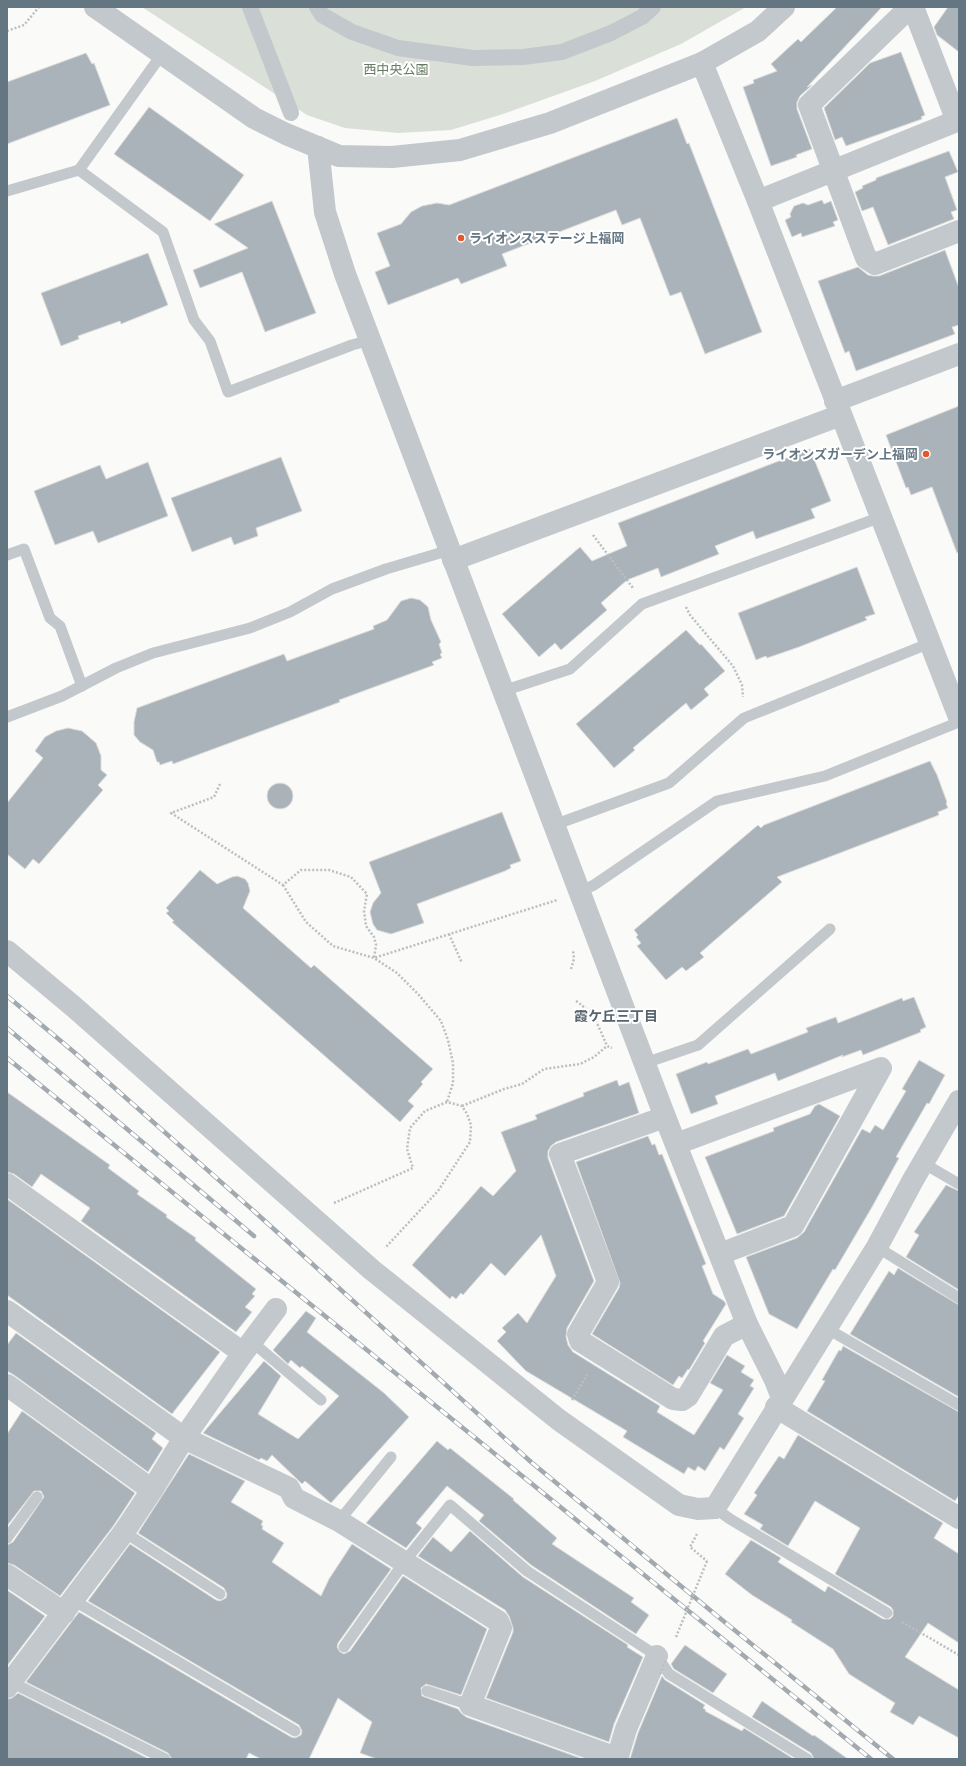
<svg xmlns="http://www.w3.org/2000/svg" width="966" height="1766" viewBox="0 0 966 1766" font-family="'PT Sans','Noto Sans JP',sans-serif">
<style>
.green{fill:#dadfd7}
.building{fill:#aab3b9;stroke:#dcdcda}
.lines{fill:none;stroke-linecap:round;stroke-linejoin:round}
.path{stroke:#bbbfc2;stroke-width:2.5;stroke-dasharray:2 2;stroke-linecap:butt}
.service{stroke:#c3c8cc;stroke-width:11}
.pedestrian{stroke:#c3c8cc;stroke-width:16}
.minor{stroke:#c3c8cc;stroke-width:22}
.tertiary{stroke:#c3c8cc;stroke-width:22}
.rail-casing{stroke:#a2aab0;stroke-width:4.5}
.rail{stroke:#fff;stroke-width:3;stroke-dasharray:9;stroke-linecap:butt}
.path-bridge{stroke:#bbbfc2;stroke-width:2.5;stroke-dasharray:2 2;stroke-linecap:butt}
.poi-dot{fill:#e4572e;stroke:#fff;stroke-width:1.5}
.labels{text-anchor:middle;stroke-width:4;stroke-linejoin:round;paint-order:stroke}
.park-label{font-size:13px;fill:#687a64;stroke:#fff}
.poi-label{font-size:13px;font-weight:bold;fill:#657683;stroke:#fff;text-anchor:start}
.neighbourhood-label{font-size:14px;font-weight:bold;fill:#57646e;stroke:#fff}
</style>
<rect width="100%" height="100%" fill="#fafaf8"/>
<path class="green" d="M 142,7 L 746,7 L 681,44 L 595,81 L 503,114 L 451,130 L 398,133 L 345,128 L 307,115 Z"/>
<g class="building">
<path d="M 837,7 L 882,7 L 807,87 L 812,85 L 800,96 L 797,102 L 797,109 L 812,149 L 796,155 L 797,157 L 771,166 L 743,87 L 754,83 L 753,80 L 777,71 L 771,64 L 798,39 L 801,42 Z"/>
<path d="M 948,7 L 959,7 L 959,52 L 937,35 L 934,27 Z"/>
<path d="M 901,52 L 925,115 L 921,117 L 922,119 L 846,146 L 842,137 L 835,140 L 824,108 L 870,63 Z"/>
<path d="M 86,53 L 92,64 L 94,63 L 110,105 L 7,144 L 7,82 Z"/>
<path d="M 149,107 L 244,175 L 210,221 L 114,154 Z"/>
<path d="M 677,118 L 687,144 L 689,143 L 762,332 L 705,354 L 681,292 L 670,296 L 640,218 L 622,225 L 616,210 L 502,254 L 507,266 L 461,284 L 458,278 L 388,305 L 375,272 L 390,266 L 377,233 L 401,224 L 411,212 L 422,206 L 437,203 L 449,205 Z"/>
<path d="M 949,151 L 958,172 L 945,177 L 957,210 L 951,212 L 954,219 L 888,245 L 873,207 L 862,211 L 855,192 L 863,188 L 862,186 L 876,180 L 876,178 Z"/>
<path d="M 822,200 L 824,204 L 831,201 L 838,220 L 833,222 L 835,226 L 802,237 L 801,233 L 792,237 L 785,220 L 791,217 L 790,214 L 794,206 L 803,203 L 808,205 Z"/>
<path d="M 272,201 L 316,313 L 265,332 L 242,272 L 200,288 L 193,270 L 248,248 L 214,224 Z"/>
<path d="M 945,250 L 959,288 L 959,325 L 952,327 L 955,334 L 856,371 L 849,351 L 845,353 L 818,281 L 858,267 L 868,275 L 873,276 L 879,276 Z"/>
<path d="M 148,253 L 168,305 L 121,324 L 120,321 L 78,336 L 79,339 L 61,346 L 41,293 Z"/>
<path d="M 959,406 L 959,552 L 957,553 L 932,487 L 911,495 L 908,487 L 906,488 L 886,435 Z"/>
<path d="M 810,449 L 831,501 L 811,509 L 815,518 L 756,539 L 753,531 L 715,546 L 719,554 L 661,577 L 658,568 L 627,580 L 601,603 L 607,610 L 591,624 L 561,650 L 555,643 L 539,657 L 502,614 L 580,547 L 592,561 L 627,546 L 618,523 Z"/>
<path d="M 281,457 L 302,511 L 256,528 L 258,536 L 234,545 L 231,537 L 192,552 L 171,498 Z"/>
<path d="M 148,462 L 168,516 L 98,543 L 93,531 L 55,545 L 34,491 L 100,465 L 106,479 Z"/>
<path d="M 857,567 L 875,614 L 865,617 L 867,620 L 799,647 L 767,658 L 766,656 L 756,660 L 738,613 Z"/>
<path d="M 411,598 L 420,600 L 428,607 L 431,620 L 441,642 L 439,644 L 442,653 L 440,654 L 442,658 L 432,662 L 434,665 L 339,700 L 340,702 L 173,764 L 172,761 L 160,765 L 159,762 L 157,762 L 153,750 L 140,742 L 134,735 L 134,722 L 137,708 L 284,654 L 287,661 L 374,629 L 373,626 L 387,620 L 401,601 Z"/>
<path d="M 686,630 L 700,645 L 701,644 L 725,671 L 704,689 L 709,695 L 691,710 L 686,703 L 633,748 L 635,750 L 614,768 L 576,724 Z"/>
<path d="M 68,728 L 82,731 L 96,743 L 101,756 L 101,770 L 107,775 L 98,785 L 103,790 L 39,864 L 33,859 L 25,869 L 7,854 L 7,803 L 43,758 L 35,751 L 45,737 L 56,731 Z"/>
<path d="M 930,761 L 937,775 L 947,802 L 946,803 L 948,808 L 938,812 L 939,815 L 777,877 L 782,882 L 700,953 L 704,957 L 686,971 L 682,967 L 666,980 L 637,946 L 641,943 L 636,937 L 638,935 L 634,930 L 758,825 L 761,828 L 764,825 Z"/>
<circle cx="280" cy="796" r="13"/>
<path d="M 502,812 L 521,861 L 510,865 L 511,868 L 505,871 L 417,904 L 424,923 L 391,934 L 377,930 L 373,924 L 370,912 L 373,903 L 381,893 L 369,862 Z"/>
<path d="M 200,870 L 217,884 L 232,877 L 237,876 L 245,879 L 248,883 L 250,891 L 243,908 L 311,968 L 314,965 L 433,1069 L 421,1082 L 423,1084 L 408,1101 L 414,1106 L 400,1122 L 172,922 L 174,921 L 166,913 L 169,911 L 166,908 Z"/>
<path d="M 914,997 L 926,1027 L 920,1030 L 921,1032 L 863,1055 L 861,1050 L 842,1057 L 843,1055 L 778,1081 L 775,1073 L 715,1096 L 718,1104 L 691,1114 L 676,1074 L 707,1062 L 708,1064 L 748,1049 L 751,1054 L 808,1032 L 806,1028 L 836,1017 L 838,1023 L 902,998 L 903,1001 Z"/>
<path d="M 919,1060 L 945,1075 L 929,1104 L 927,1103 L 896,1157 L 899,1158 L 872,1207 L 835,1270 L 833,1269 L 797,1329 L 769,1314 L 746,1257 L 797,1238 L 804,1232 L 862,1129 L 870,1133 L 875,1125 L 883,1130 L 906,1091 L 902,1089 Z"/>
<path d="M 617,1080 L 619,1086 L 629,1082 L 639,1113 L 556,1142 L 551,1146 L 548,1151 L 548,1158 L 594,1281 L 567,1328 L 566,1337 L 568,1345 L 573,1352 L 660,1406 L 657,1412 L 694,1435 L 723,1390 L 710,1383 L 727,1355 L 745,1366 L 741,1372 L 754,1380 L 750,1386 L 754,1388 L 738,1414 L 744,1418 L 724,1450 L 720,1447 L 705,1471 L 698,1466 L 695,1471 L 688,1467 L 684,1474 L 623,1437 L 627,1431 L 526,1371 L 497,1341 L 506,1332 L 502,1328 L 518,1313 L 527,1323 L 556,1276 L 541,1235 L 505,1276 L 491,1263 L 463,1295 L 461,1293 L 456,1299 L 452,1296 L 450,1299 L 412,1265 L 481,1186 L 493,1196 L 516,1171 L 501,1132 L 537,1119 L 535,1115 L 584,1096 L 583,1093 Z"/>
<path d="M 7,1092 L 110,1165 L 108,1168 L 139,1191 L 137,1194 L 167,1215 L 166,1217 L 196,1238 L 195,1240 L 256,1289 L 252,1294 L 255,1296 L 245,1307 L 252,1312 L 236,1332 L 81,1221 L 90,1208 L 41,1174 L 32,1187 L 14,1174 L 7,1172 Z"/>
<path d="M 819,1104 L 840,1116 L 784,1216 L 737,1234 L 705,1157 L 774,1131 L 773,1128 L 810,1114 L 815,1106 Z"/>
<path d="M 648,1136 L 652,1145 L 655,1144 L 659,1155 L 662,1154 L 706,1264 L 702,1266 L 713,1294 L 724,1301 L 726,1304 L 703,1341 L 705,1343 L 689,1370 L 688,1369 L 682,1378 L 679,1376 L 673,1385 L 592,1334 L 619,1288 L 620,1283 L 576,1162 Z"/>
<path d="M 946,1185 L 959,1191 L 959,1290 L 906,1257 L 919,1235 L 914,1232 Z"/>
<path d="M 7,1199 L 220,1352 L 172,1414 L 7,1295 Z"/>
<path d="M 898,1268 L 959,1305 L 959,1397 L 850,1334 L 889,1271 L 894,1275 Z"/>
<path d="M 306,1311 L 316,1318 L 307,1332 L 384,1393 L 409,1417 L 331,1503 L 305,1481 L 302,1484 L 272,1455 L 267,1461 L 261,1458 L 259,1460 L 203,1433 L 264,1361 L 281,1376 L 258,1414 L 298,1439 L 339,1396 L 302,1366 L 300,1368 L 291,1360 L 288,1364 L 273,1350 Z"/>
<path d="M 16,1333 L 156,1433 L 152,1439 L 163,1448 L 148,1472 L 14,1375 L 7,1371 L 7,1345 Z"/>
<path d="M 843,1346 L 959,1412 L 959,1495 L 955,1501 L 807,1411 L 825,1381 L 822,1380 L 839,1350 L 841,1351 Z"/>
<path d="M 22,1411 L 135,1493 L 114,1525 L 60,1596 L 14,1565 L 7,1563 L 7,1545 L 13,1542 L 44,1497 L 41,1491 L 34,1491 L 7,1526 L 7,1434 Z"/>
<path d="M 798,1435 L 943,1523 L 934,1538 L 959,1554 L 959,1643 L 928,1623 L 905,1657 L 959,1690 L 959,1738 L 919,1716 L 913,1725 L 890,1712 L 895,1703 L 849,1674 L 833,1649 L 791,1622 L 792,1620 L 752,1595 L 725,1574 L 751,1540 L 781,1558 L 778,1562 L 825,1592 L 828,1586 L 883,1619 L 890,1619 L 893,1616 L 893,1610 L 891,1607 L 835,1574 L 860,1528 L 815,1501 L 788,1546 L 760,1529 L 763,1525 L 744,1514 L 757,1495 L 754,1493 L 779,1456 L 784,1459 Z"/>
<path d="M 437,1441 L 448,1450 L 450,1448 L 514,1499 L 513,1500 L 557,1538 L 552,1544 L 634,1598 L 631,1602 L 649,1615 L 636,1634 L 531,1565 L 479,1521 L 484,1515 L 447,1486 L 416,1523 L 422,1528 L 406,1548 L 366,1523 Z"/>
<path d="M 189,1454 L 245,1481 L 231,1502 L 263,1521 L 261,1525 L 263,1526 L 262,1529 L 284,1543 L 272,1562 L 321,1596 L 329,1579 L 352,1544 L 391,1569 L 338,1643 L 337,1647 L 340,1652 L 344,1654 L 350,1651 L 403,1576 L 487,1629 L 461,1695 L 426,1684 L 421,1688 L 422,1696 L 458,1709 L 461,1713 L 466,1717 L 583,1759 L 377,1759 L 360,1753 L 372,1722 L 338,1698 L 309,1759 L 261,1759 L 249,1753 L 246,1759 L 172,1759 L 168,1753 L 26,1682 L 79,1612 L 291,1737 L 295,1738 L 301,1735 L 302,1731 L 299,1725 L 88,1601 L 130,1544 L 216,1600 L 220,1601 L 226,1598 L 227,1594 L 224,1588 L 138,1533 Z"/>
<path d="M 470,1531 L 523,1577 L 628,1645 L 627,1647 L 643,1657 L 614,1724 L 609,1742 L 486,1698 L 513,1632 L 513,1628 L 509,1616 L 505,1610 L 418,1556 L 433,1537 L 451,1552 Z"/>
<path d="M 7,1590 L 45,1616 L 7,1666 Z"/>
<path d="M 685,1645 L 727,1674 L 713,1693 L 674,1669 L 671,1664 Z"/>
<path d="M 662,1676 L 665,1680 L 705,1705 L 703,1708 L 706,1710 L 705,1711 L 742,1731 L 744,1728 L 794,1759 L 630,1759 L 638,1733 Z"/>
<path d="M 18,1693 L 149,1759 L 7,1759 L 7,1699 L 12,1698 Z"/>
<path d="M 762,1701 L 813,1736 L 814,1735 L 848,1759 L 814,1759 L 811,1753 L 752,1717 Z"/>
</g>
<g class="lines">
<g class="path">
<path d="M 7,31 L 24,25 L 39,7"/>
<path d="M 593,535 L 633,588"/>
<path d="M 686,607 L 690,615 L 733,666 L 742,685 L 743,697"/>
<path d="M 220,784 L 214,797 L 171,813 L 283,885 L 301,870 L 329,870 L 351,877 L 367,894 L 364,911 L 366,926 L 374,937 L 376,945 L 374,958 L 557,900"/>
<path d="M 283,885 L 306,922 L 333,946 L 374,958 L 397,973 L 418,994 L 441,1021 L 448,1040 L 453,1063 L 453,1083 L 447,1102"/>
<path d="M 449,934 L 462,963"/>
<path d="M 571,969 L 574,959 L 573,950"/>
<path d="M 576,1001 C 595,1014 598,1025 607,1046"/>
<path d="M 462,1106 L 504,1089 L 522,1084 L 544,1069 L 580,1064 L 594,1057 L 607,1046 L 612,1048"/>
<path d="M 334,1203 L 413,1168 L 407,1149 L 410,1128 L 425,1111 L 447,1102 L 462,1106 L 467,1114 L 471,1125 L 470,1142 L 438,1191 L 385,1248"/>
<path d="M 572,1400 L 587,1375"/>
<path d="M 697,1534 L 690,1547 L 707,1561"/>
<path d="M 902,1622 L 959,1655"/>
</g>
<g class="service">
<path d="M 79,170 L 162,54"/>
<path d="M 7,191 L 79,170 L 163,232 L 194,320 L 210,341 L 228,392 L 352,345 L 370,340"/>
<path d="M 7,555 L 24,549 L 50,618 L 60,626 L 82,686"/>
<path d="M 503,691 L 570,669 L 642,604 L 881,517"/>
<path d="M 7,717 L 62,696 L 116,668 L 153,653 L 250,628 L 290,612 L 332,589 L 386,569 L 450,550"/>
<path d="M 554,825 L 669,783 L 744,718 L 930,643"/>
<path d="M 579,892 L 594,885 L 717,801 L 825,776 L 959,722"/>
<path d="M 645,1063 L 698,1045 L 830,929"/>
<path d="M 923,1163 L 959,1184"/>
<path d="M 877,1247 L 959,1298"/>
<path d="M 826,1328 L 959,1405"/>
<path d="M 252,1342 L 321,1400"/>
<path d="M 715,1508 L 730,1519 L 887,1613"/>
<path d="M 339,1521 L 391,1457"/>
<path d="M 124,1532 L 220,1594"/>
<path d="M 7,1538 L 37,1497"/>
<path d="M 73,1600 L 295,1731"/>
<path d="M 344,1647 L 405,1561 L 450,1505 L 527,1571 L 657,1656 L 669,1674 L 807,1759"/>
<path d="M 11,1682 L 165,1759"/>
<path d="M 427,1691 L 470,1705"/>
</g>
<g class="pedestrian">
<path d="M 250,7 L 291,113"/>
<path d="M 317,7 L 322,15 L 352,32 L 398,48 L 473,58 L 523,57 L 562,52 L 611,33 L 642,17 L 653,7"/>
</g>
<g class="minor">
<path d="M 910,7 L 809,105 L 866,258 L 875,264 L 959,231"/>
<path d="M 913,7 L 957,121"/>
<path d="M 758,201 L 959,120"/>
<path d="M 835,401 L 959,354"/>
<path d="M 453,560 L 841,415"/>
<path d="M 665,1117 L 560,1154 L 608,1282 L 578,1334 L 580,1341 L 673,1399 L 682,1400 L 688,1396 L 724,1336 L 747,1324"/>
<path d="M 676,1144 L 881,1068 L 793,1226 L 720,1254"/>
<path d="M 7,1184 L 243,1353 L 184,1438 L 152,1490 L 124,1532 L 7,1687"/>
<path d="M 7,1311 L 184,1438 L 289,1488 L 294,1498 L 339,1521 L 498,1621 L 501,1628 L 470,1705 L 617,1758"/>
<path d="M 243,1353 L 276,1309"/>
<path d="M 7,1385 L 152,1490"/>
<path d="M 776,1407 L 959,1518"/>
<path d="M 715,1508 L 877,1247 L 913,1180 L 959,1101"/>
<path d="M 7,1575 L 64,1613"/>
<path d="M 617,1759 L 626,1729 L 657,1656"/>
</g>
<g class="tertiary">
<path d="M 95,7 L 254,118 L 286,134 L 339,156 L 392,157 L 460,150 L 550,123 L 702,63 L 758,31 L 784,7"/>
<path d="M 702,63 L 758,201 L 959,717"/>
<path d="M 318,147 L 325,212 L 345,274 L 665,1117 L 747,1324 L 775,1380 L 782,1398"/>
<path d="M 7,951 L 74,1007 L 372,1270 L 559,1420 L 679,1505 L 698,1509 L 715,1508"/>
</g>
<g class="rail-casing">
<g id="rail">
<path d="M 7,996 L 74,1052 L 255,1212 L 531,1462 L 716,1615 L 893,1759"/>
<path d="M 7,1028 L 254,1236"/>
<path d="M 7,1058 L 871,1759"/>
</g>
</g>
<use href="#rail" class="rail"/>
<g class="path-bridge">
<path d="M 676,1637 L 707,1561"/>
<path d="M 660,1674 L 665,1661"/>
</g>
</g>
<g class="poi-dot">
<circle cx="461" cy="238" r="4"/>
<circle cx="926" cy="454" r="4"/>
</g>
<g class="labels">
<g class="park-label">
<text x="396" y="74">西中央公園</text>
</g>
<g class="poi-label">
<text x="469" y="243">ライオンスステージ上福岡</text>
<text x="918" y="459" text-anchor="end">ライオンズガーデン上福岡</text>
</g>
<g class="neighbourhood-label">
<text x="616" y="1021">霞ケ丘三丁目</text>
</g>
</g>
<rect width="966" height="1766" fill="none" stroke="#657683" stroke-width="16"/>
</svg>
